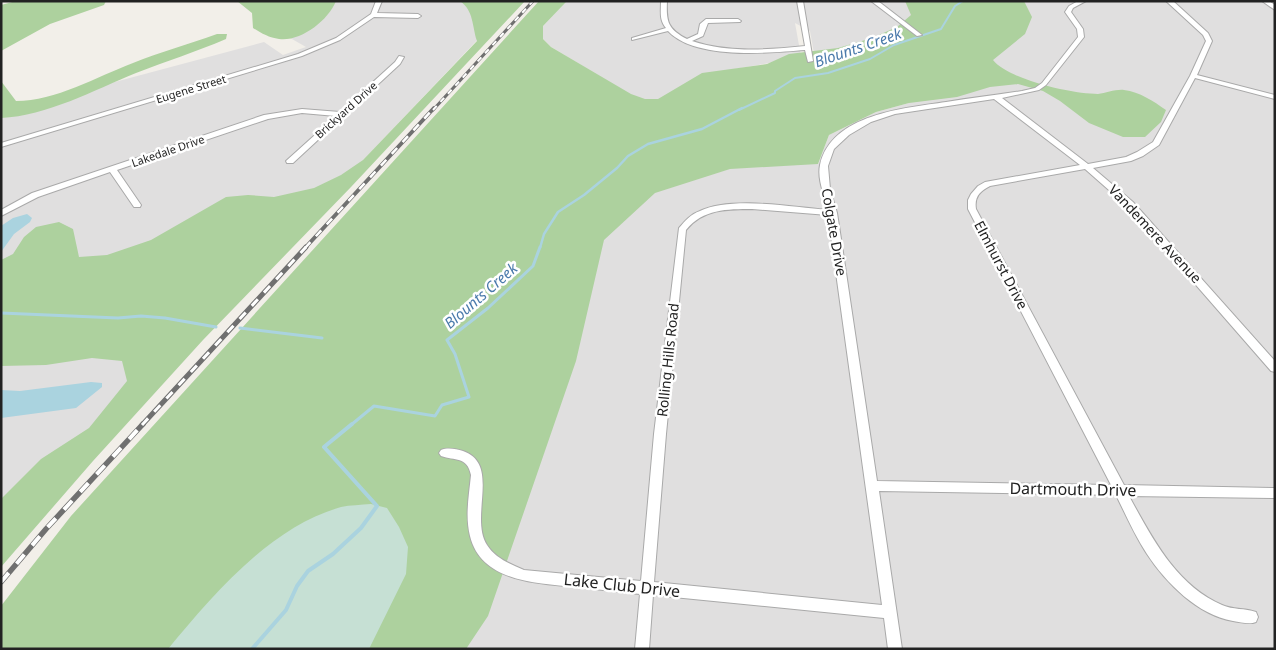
<svg xmlns="http://www.w3.org/2000/svg" width="1276" height="650" viewBox="0 0 1276 650" font-family="'Noto Sans',sans-serif">
<style>
.residential{fill:#e0dfdf}
.forest{fill:#add19e}
.wetland{fill:#c6e0d4}
.water{fill:#aad3df}
.lines{fill:none;stroke-linecap:round;stroke-linejoin:round}
.stream-far3{stroke:#aad3df;stroke-width:2}
.stream-far2{stroke:#aad3df;stroke-width:2.5}
.stream-far1{stroke:#aad3df;stroke-width:3}
.stream{stroke:#aad3df;stroke-width:4}
.minor-casing{stroke:#a9a9a9;stroke-width:2}
.minor{fill:#fff;fill-rule:evenodd}
.rail-far3-casing{stroke:#707070;stroke-width:3}
.rail-far2-casing{stroke:#707070;stroke-width:4}
.rail-far1-casing{stroke:#707070;stroke-width:5}
.rail-casing{stroke:#707070;stroke-width:5.5}
.rail-far3{stroke:#fff;stroke-width:2;stroke-dasharray:5.5;stroke-linecap:butt}
.rail-far2{stroke:#fff;stroke-width:2.5;stroke-dasharray:8;stroke-linecap:butt}
.rail-far1{stroke:#fff;stroke-width:3;stroke-dasharray:9;stroke-linecap:butt}
.rail{stroke:#fff;stroke-width:4;stroke-dasharray:12;stroke-linecap:butt}
.labels{text-anchor:middle;stroke-width:5;stroke-linejoin:round;paint-order:stroke}
.far-street-label{font-size:11px;fill:#222;stroke:#fff}
.street-label{font-size:14px;fill:#222;stroke:#fff}
.water-label{font-size:15px;font-style:italic;fill:#4a7aab;stroke:#fff}
.near-street-label{font-size:16px;fill:#222;stroke:#fff}
</style>
<rect width="100%" height="100%" fill="#f2efe9"/>
<g class="residential">
<path d="M 331,1 L 476,1 L 501,15 L 1,541 L 1,96 L 10,110 L 264,42 L 283,55 L 306,47 L 285,35 Z"/>
<path d="M 567,1 L 953,1 L 914,27 L 815,59 L 810,31 L 795,23 L 802,62 L 775,62 L 729,70 L 653,108 L 551,47 L 543,39 L 540,29 Z"/>
<path d="M 992,1 L 1275,1 L 1275,649 L 386,649 L 609,210 L 719,157 L 818,164 L 829,135 L 876,112 L 909,103 Z"/>
</g>
<g class="forest">
<path d="M 16,1 L 106,1 L 104,5 L 50,24 L 1,51 L 1,5 Z"/>
<path d="M 237,1 L 336,1 C 328,21 300,42 279,39 C 269,38 261,33 253,28 L 252,13 Z"/>
<path d="M 460,1 L 525,1 L 351,187 L 203,340 L 93,461 L 1,567 L 1,499 L 41,459 L 89,428 L 127,381 L 122,361 L 92,358 L 46,365 L 1,366 L 1,260 L 13,254 L 24,237 L 36,227 L 59,222 L 73,229 L 79,257 L 107,255 L 151,240 L 226,197 L 248,195 L 274,197 L 314,188 L 341,175 L 363,160 L 477,41 C 472,26 474,11 460,1 Z"/>
<path d="M 539,1 L 567,1 L 543,26 L 543,39 L 551,47 L 631,94 L 645,99 L 658,99 L 702,73 L 767,64 L 789,54 L 838,48 L 872,38 L 897,27 L 911,15 L 905,1 L 1024,1 L 1032,17 L 1025,34 L 993,60 C 1009,80 1073,94 1098,94 C 1106,93 1116,89 1124,90 C 1140,92 1153,101 1166,110 L 1161,122 L 1145,137 L 1123,137 L 1089,123 L 1060,101 L 1043,91 L 1018,84 L 990,87 L 957,97 L 909,103 L 876,112 L 829,135 L 818,164 L 730,169 L 655,193 L 604,240 L 576,361 L 488,616 L 466,649 L 1,649 L 1,606 L 71,516 Z"/>
<path d="M 217,34 L 227,34 L 226,39 C 196,52 166,61 136,73 C 94,90 47,116 1,118 L 1,81 L 16,101 C 56,101 96,77 133,63 C 160,52 189,44 217,34 Z"/>
</g>
<path class="wetland" d="M 371,504 L 387,508 L 399,527 L 408,547 L 406,574 L 369,649 L 168,649 C 213,595 270,527 341,507 C 350,505 361,505 371,504 Z"/>
<g class="water">
<path d="M 27,214 L 32,218 L 30,222 L 14,234 L 1,252 L 1,226 L 13,218 Z"/>
<path d="M 91,382 L 102,383 L 102,387 L 76,408 L 1,418 L 1,390 L 20,391 Z"/>
</g>
<g class="lines">
<path class="stream-far3" d="M 739,110 L 775,93 L 775,91 L 795,78 L 828,73 L 870,59 L 894,45 L 941,29 L 955,6 L 963,1"/>
<path class="stream-far2" d="M 540,248 L 544,234 L 558,212 L 584,195 L 617,168 L 628,156 L 648,144 L 702,129 L 742,108"/>
<g class="stream-far1">
<path d="M 1,313 L 118,318 L 141,316 L 165,318 L 216,327"/>
<path d="M 240,328 L 322,338"/>
<path d="M 351,425 L 374,406 L 435,416 L 442,405 L 469,397 L 455,354 L 447,340 L 488,308 L 533,266 L 540,247"/>
</g>
<path class="stream" d="M 252,649 L 286,610 L 297,586 L 308,571 L 333,554 L 361,528 L 377,506 L 324,447 L 352,424"/>
<g class="minor-casing">
<g id="minor">
<path d="M 376,1 L 382,1 L 377,13 L 418,14 L 421,16 L 418,18 L 374,17 L 340,40 L 302,56 L 1,147 L 1,143 L 298,54 L 336,38 L 371,14 Z"/>
<path d="M 661,1 L 667,1 C 666,22 668,29 687,39 L 698,34 L 700,24 L 706,19 L 738,19 L 741,21 L 740,22 L 708,23 L 703,36 L 692,41 C 728,53 768,50 805,46 L 797,1 L 803,1 L 813,61 L 808,62 L 805,50 C 769,53 695,60 668,31 L 632,40 L 632,38 L 666,28 C 659,20 661,11 661,1 Z"/>
<path d="M 871,1 L 878,1 L 922,35 L 917,36 Z"/>
<path d="M 1078,1 L 1086,1 L 1073,8 L 1071,12 L 1083,29 L 1084,37 L 1046,85 L 1039,90 L 1002,98 L 1088,164 L 1126,157 L 1137,152 L 1153,142 L 1190,76 L 1206,41 L 1203,35 L 1166,1 L 1173,1 L 1208,33 L 1212,41 L 1197,75 L 1275,95 L 1275,99 L 1195,78 L 1159,145 L 1143,156 L 1131,161 L 1093,168 L 1133,202 L 1275,361 L 1275,372 L 1271,371 L 1127,206 L 1085,169 L 990,186 C 980,191 974,197 976,209 L 1124,485 L 1275,488 L 1275,498 L 1129,496 C 1152,538 1176,585 1222,605 C 1233,610 1245,608 1256,612 L 1258,617 L 1256,622 C 1249,625 1241,622 1233,621 C 1198,615 1166,583 1147,554 C 1135,536 1126,515 1116,495 L 879,491 L 902,649 L 888,649 L 884,618 L 653,595 L 649,649 L 635,649 L 640,594 C 618,592 597,589 575,587 C 537,583 481,582 470,536 C 465,516 469,495 471,475 C 467,456 455,461 441,456 L 439,453 L 441,450 C 448,447 456,449 463,451 C 501,464 469,517 487,545 C 495,558 510,564 524,570 L 641,581 L 654,434 L 679,228 C 685,221 691,214 700,211 C 731,196 793,207 828,210 C 825,196 817,180 820,165 C 831,114 905,108 946,102 C 971,98 996,95 1022,91 L 1035,88 L 1042,83 L 1078,37 L 1077,29 L 1065,12 L 1069,6 ZM 994,99 L 1080,165 L 985,182 L 978,186 L 971,194 L 968,200 L 968,209 L 1111,485 L 877,481 L 841,239 L 837,213 L 830,189 L 828,166 L 834,149 L 849,135 L 871,122 L 895,114 ZM 752,209 L 828,215 L 882,605 L 654,582 L 666,434 L 686,230 C 703,209 727,209 752,209 Z"/>
<path d="M 1262,1 L 1269,1 L 1275,5 L 1275,10 Z"/>
<path d="M 399,56 L 404,57 L 400,64 L 293,163 L 287,163 L 286,161 L 336,116 L 302,113 L 268,119 L 117,170 L 141,205 L 140,207 L 134,207 L 110,172 L 38,197 L 1,216 L 1,210 L 32,193 L 264,115 L 302,109 L 340,112 L 395,62 Z"/>
</g>
</g>
<use href="#minor" class="minor"/>
<g class="rail-far3-casing">
<path id="rail-far3" d="M 433,110 L 533,1"/>
</g>
<g class="rail-far2-casing">
<path id="rail-far2" d="M 305,248 L 434,108"/>
</g>
<g class="rail-far1-casing">
<path id="rail-far1" d="M 142,425 L 306,247"/>
</g>
<g class="rail-casing">
<path id="rail" d="M 1,582 L 46,529 L 143,424"/>
</g>
<use href="#rail-far3" class="rail-far3"/>
<use href="#rail-far2" class="rail-far2"/>
<use href="#rail-far1" class="rail-far1"/>
<use href="#rail" class="rail"/>
</g>
<g class="labels">
<g class="far-street-label">
<text transform="translate(191 89) rotate(-17)" y="4">Eugene Street</text>
<text transform="translate(346 110) rotate(-42)" y="4">Brickyard Drive</text>
<text transform="translate(168 151) rotate(-19)" y="4">Lakedale Drive</text>
</g>
<g class="street-label">
<text transform="translate(834 232) rotate(80)" y="5">Colgate Drive</text>
<text transform="translate(1155 234) rotate(47)" y="5">Vandemere Avenue</text>
<text transform="translate(1001 265) rotate(62)" y="5">Elmhurst Drive</text>
<text transform="translate(668 360) rotate(-84)" y="5">Rolling Hills Road</text>
</g>
<g class="water-label">
<text transform="translate(858 48) rotate(-19)" y="5">Blounts Creek</text>
<text transform="translate(481 296) rotate(-41)" y="5">Blounts Creek</text>
</g>
<g class="near-street-label">
<text transform="translate(1073 489) rotate(1)" y="6">Dartmouth Drive</text>
<text transform="translate(622 585) rotate(6)" y="6">Lake Club Drive</text>
</g>
</g>
<rect width="1276" height="650" fill="none" stroke="#222222" stroke-width="5"/>
</svg>
